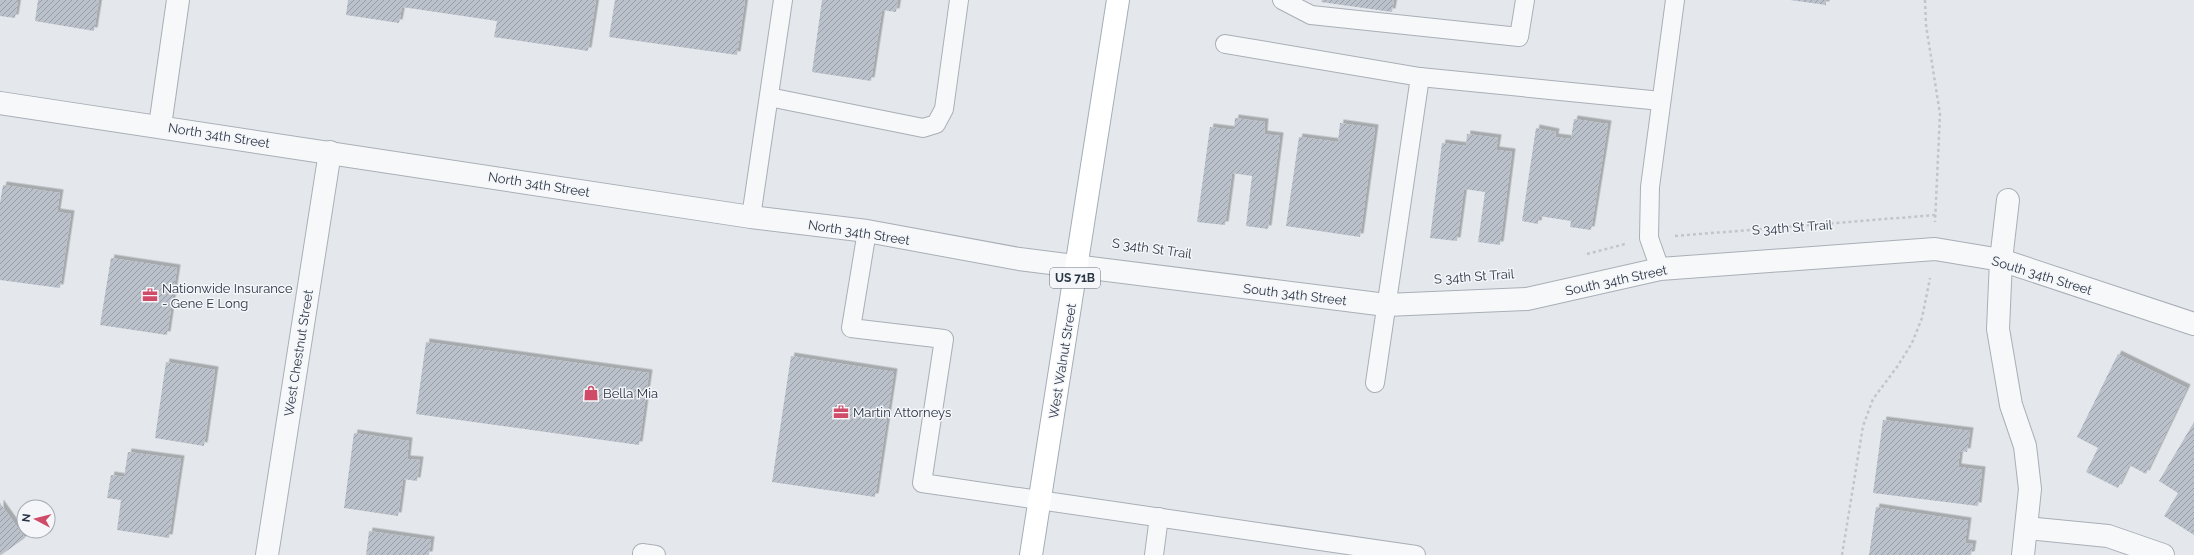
<svg xmlns="http://www.w3.org/2000/svg" width="2194" height="555" viewBox="0 0 2194 555" font-family="Raleway,sans-serif">
<style>
.building{fill:url(#building-hatch);filter:url(#shadow)}
.lines{fill:none;stroke-linecap:round;stroke-linejoin:round}
.service-casing{stroke:#a9afb7;stroke-width:20}
.minor-casing{stroke:#a9afb7;stroke-width:24}
.primary-casing{stroke:#a3adb8;stroke-width:24}
.path{stroke:#c2c6cb;stroke-width:2.5;stroke-dasharray:3 3;stroke-linecap:butt}
.service{stroke:#f7f8fa;stroke-width:18}
.minor{stroke:#f7f8fa;stroke-width:22}
.primary{stroke:#fff;stroke-width:22}
.labels{text-anchor:middle;stroke-width:3;stroke-linejoin:round;paint-order:stroke}
.shield{fill:#f4f6f9;stroke:#67707b;stroke-width:1}
.shield-label{font-size:12px;font-weight:bold;fill:#2b3645}
.street-label{font-size:13px;fill:#2b3645;stroke:#f4f6f9}
.poi-label{font-size:13px;fill:#2b3645;stroke:#f4f6f9;text-anchor:start}
</style>
<defs>
<pattern id="building-hatch" width="6" height="6" patternUnits="userSpaceOnUse"><rect width="6" height="6" fill="#bbc1ca"/><path d="M-1 1l2-2M0 6l6-6M5 7l2-2" fill="none" stroke="#989ea6"/></pattern>
<filter id="shadow"><feDropShadow dx="3.5" dy="-3.5" stdDeviation="0" flood-color="#0004"/></filter>
</defs>
<rect width="100%" height="100%" fill="#e4e8ec"/>
<g class="building">
<path d="M 0,0 L 18,0 L 15,18 L 0,16 Z"/>
<path d="M 38,0 L 99,0 L 94,31 L 35,21 Z"/>
<path d="M 348,0 L 596,0 L 588,51 L 494,37 L 497,21 L 402,7 L 399,23 L 346,15 Z"/>
<path d="M 615,0 L 745,0 L 737,55 L 609,37 Z"/>
<path d="M 822,0 L 898,0 L 896,12 L 882,10 L 871,81 L 812,72 Z"/>
<path d="M 1322,0 L 1394,0 L 1392,12 L 1321,2 Z"/>
<path d="M 1790,0 L 1826,0 L 1826,5 Z"/>
<path d="M 1235,118 L 1265,122 L 1264,134 L 1280,136 L 1268,229 L 1246,226 L 1252,176 L 1232,173 L 1225,225 L 1197,222 L 1210,127 L 1234,130 Z"/>
<path d="M 1574,119 L 1608,124 L 1591,230 L 1570,227 L 1571,221 L 1539,216 L 1538,224 L 1522,221 L 1536,128 L 1556,132 L 1555,137 L 1571,139 Z"/>
<path d="M 1340,123 L 1375,128 L 1360,237 L 1286,226 L 1299,137 L 1338,142 Z"/>
<path d="M 1467,134 L 1498,138 L 1496,150 L 1512,152 L 1500,245 L 1478,242 L 1485,192 L 1464,189 L 1457,241 L 1430,238 L 1442,143 L 1466,146 Z"/>
<path d="M 3,185 L 60,193 L 57,212 L 71,214 L 60,288 L 0,280 L 0,203 Z"/>
<path d="M 111,258 L 177,268 L 167,335 L 100,325 Z"/>
<path d="M 426,342 L 649,373 L 639,445 L 416,414 Z"/>
<path d="M 2118,354 L 2187,388 L 2146,474 L 2129,465 L 2118,488 L 2086,472 L 2098,448 L 2077,437 Z"/>
<path d="M 791,356 L 894,372 L 875,497 L 772,482 Z"/>
<path d="M 166,362 L 215,370 L 204,446 L 155,438 Z"/>
<path d="M 1883,420 L 1970,431 L 1967,452 L 1960,451 L 1958,467 L 1982,470 L 1978,506 L 1873,493 Z"/>
<path d="M 2194,422 L 2194,535 L 2164,516 L 2178,493 L 2159,481 Z"/>
<path d="M 354,433 L 409,441 L 407,459 L 420,460 L 417,481 L 403,479 L 398,516 L 344,508 Z"/>
<path d="M 128,452 L 181,459 L 169,538 L 117,530 L 121,500 L 107,498 L 111,475 L 124,477 Z"/>
<path d="M 0,503 L 25,538 L 1,555 L 0,555 Z"/>
<path d="M 1876,507 L 1968,521 L 1965,543 L 1973,544 L 1971,555 L 1869,555 Z"/>
<path d="M 369,531 L 431,540 L 429,555 L 366,555 Z"/>
</g>
<g class="lines">
<g class="service-casing">
<g id="service">
<path d="M 1282,0 L 1311,15 L 1519,37 L 1525,0"/>
<path d="M 1225,44 L 1420,77 L 1661,101"/>
<path d="M 769,97 L 923,128 L 936,124 L 944,109 L 959,0"/>
<path d="M 751,217 L 783,0"/>
<path d="M 867,231 L 851,328 L 944,339 L 922,483 L 1416,555"/>
<path d="M 1660,269 L 1649,238 L 1650,187 L 1675,0"/>
<path d="M 1375,383 L 1420,77"/>
<path d="M 642,555 L 642,553 L 656,555"/>
<path d="M 1154,555 L 1159,517"/>
</g>
</g>
<g class="minor-casing">
<g id="minor">
<path d="M 0,103 L 751,217 L 867,231 L 1019,259 L 1386,305 L 1527,299 L 1660,269 L 1935,249 L 2001,260 L 2194,324"/>
<path d="M 160,126 L 178,0"/>
<path d="M 2008,200 L 2001,260 L 1998,329 L 2011,405 L 2025,446 L 2030,489 L 2023,555"/>
<path d="M 2027,528 L 2108,536 L 2163,555"/>
<path d="M 267,555 L 330,152"/>
</g>
</g>
<g class="primary-casing">
<path id="primary" d="M 1031,555 L 1118,0"/>
</g>
<g class="path">
<path d="M 1925,0 L 1926,25 L 1940,114 L 1935,222"/>
<path d="M 1675,236 L 1935,215"/>
<path d="M 1587,254 L 1625,244"/>
<path d="M 1842,555 L 1863,426 L 1873,399 L 1897,367 L 1912,343 L 1922,318 L 1930,278"/>
</g>
<use href="#service" class="service"/>
<use href="#minor" class="minor"/>
<use href="#primary" class="primary"/>
</g>
<defs>
<g id="office-bare" transform="scale(1.2)"><path d="M-6-3h4V-5.5h4V-3h4V5H-6ZM-1-4.5V-3h2v-1.5ZM-6 0V1H6V0Z" fill="#cf4b68" stroke="#f4f6f9" stroke-width="2.5" paint-order="stroke"/></g>
<g id="shop-bare" transform="scale(1.2)"><path d="M-5-2.5h2.3a2.7 3.5 0 0 1 5.4 0H5L5.5 6h-11ZM-1.5-2.5h3a1.5 2.3 0 0 0-3 0Z" fill="#cf4b68" stroke="#f4f6f9" stroke-width="2.5" paint-order="stroke"/></g>
</defs>
<g fill-rule="evenodd">
<use href="#office-bare" x="150" y="295"/>
<use href="#shop-bare" x="591" y="393"/>
<use href="#office-bare" x="841" y="412"/>
</g>
<g class="labels">
<rect class="shield" x="1050" y="268" width="50" height="20" rx="3"/>
<g class="shield-label">
<text x="1075" y="282">US 71B</text>
</g>
<g class="street-label">
<text transform="translate(219 135) rotate(9)" y="5">North 34th Street</text>
<text transform="translate(539 184) rotate(9)" y="5">North 34th Street</text>
<text transform="translate(1792 227) rotate(-4)" y="5">S 34th St Trail</text>
<text transform="translate(859 232) rotate(9)" y="5">North 34th Street</text>
<text transform="translate(1152 248) rotate(8)" y="5">S 34th St Trail</text>
<text transform="translate(2042 275) rotate(17)" y="5">South 34th Street</text>
<text transform="translate(1474 276) rotate(-4)" y="5">S 34th St Trail</text>
<text transform="translate(1616 280) rotate(-12)" y="5">South 34th Street</text>
<text transform="translate(1295 294) rotate(7)" y="5">South 34th Street</text>
<text transform="translate(298 353) rotate(-81)" y="5">West Chestnut Street</text>
<text transform="translate(1062 361) rotate(-81)" y="5">West Walnut Street</text>
</g>
<g class="poi-label">
<text x="162" y="293">Nationwide Insurance<tspan x="162" dy="15">- Gene E Long</tspan></text>
<text x="603" y="398">Bella Mia</text>
<text x="853" y="417">Martin Attorneys</text>
</g>
</g>
<g transform="translate(36 519) rotate(277)"><circle r="19" fill="#f4f6f9" stroke="#a4a9b1"/>
<path d="M0-3L7 15L0 10L-7 15Z" fill="#cf4b68"/>
<text y="-6" font-size="11" font-weight="bold" text-anchor="middle" fill="#2b3645">N</text>
</g>
</svg>
